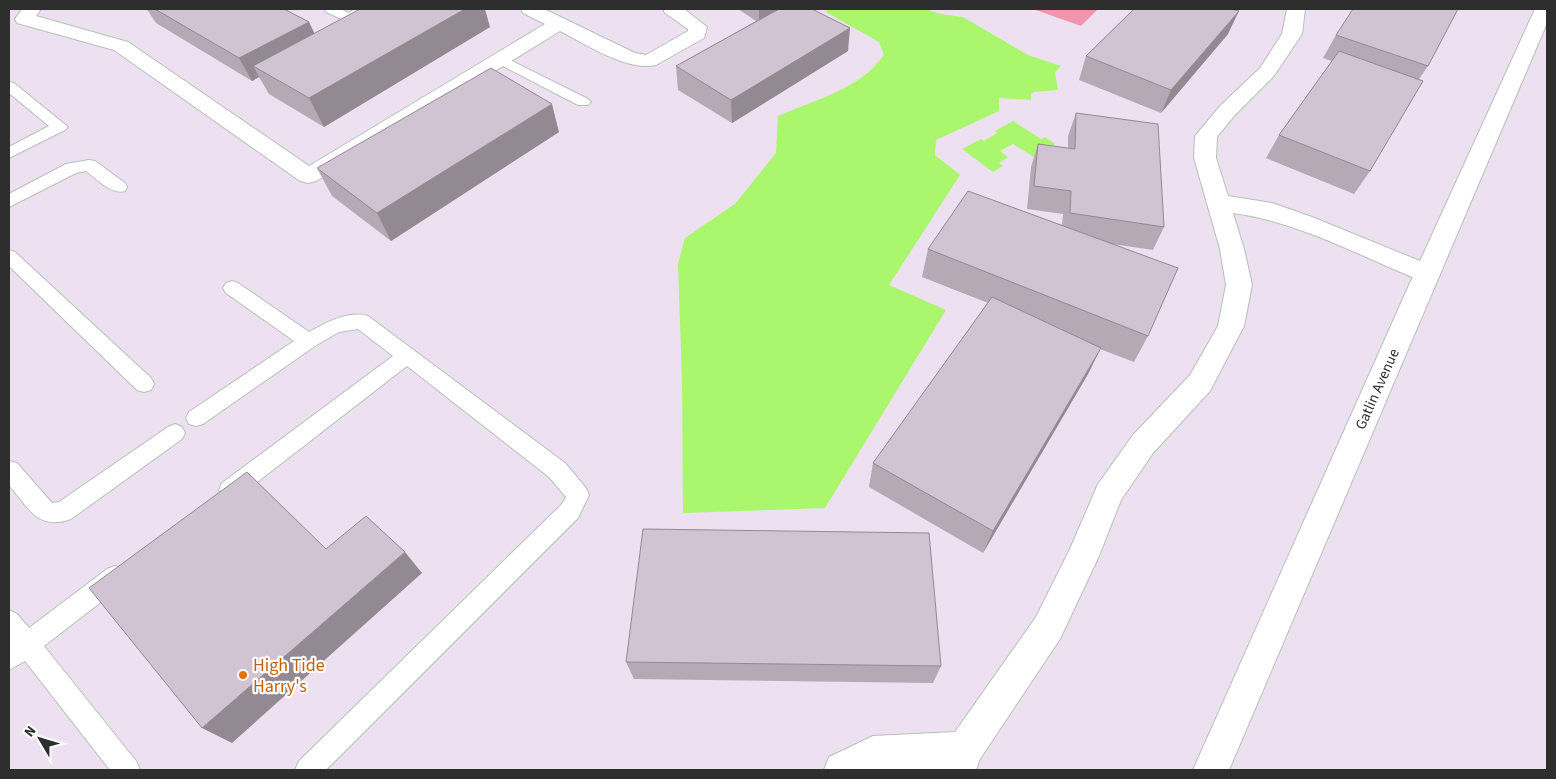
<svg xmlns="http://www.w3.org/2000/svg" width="1556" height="779" viewBox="0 0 1556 779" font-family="'Source Sans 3',sans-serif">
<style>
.pitch{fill:#f195af}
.water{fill:#aaf76d}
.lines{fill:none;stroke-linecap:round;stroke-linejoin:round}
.lane-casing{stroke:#b4c2b5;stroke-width:2}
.street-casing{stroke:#b4c2b5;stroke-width:2}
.secondary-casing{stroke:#b4c2b5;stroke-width:2}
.lane{fill:#fff;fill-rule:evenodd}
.street{fill:#fff;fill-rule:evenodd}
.secondary{fill:#fff;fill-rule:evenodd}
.wall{fill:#b4a9b5}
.shaded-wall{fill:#928993}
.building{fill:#d1c4d2;stroke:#928993}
.food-dot{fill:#e8710a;stroke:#fff;stroke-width:2}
.labels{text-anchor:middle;stroke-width:4.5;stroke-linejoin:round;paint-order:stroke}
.street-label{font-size:15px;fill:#2e2e2e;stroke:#fff}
.near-food-label{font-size:18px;fill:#c56008;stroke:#fff;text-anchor:start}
</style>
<rect width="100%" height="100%" fill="#ede0f0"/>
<path class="pitch" d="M 1033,9 L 1098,9 L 1081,26 Z"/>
<g class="water">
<path d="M 827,9 L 925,9 L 941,14 L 963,17 L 1028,55 L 1061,66 L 1055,72 L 1058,90 L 1034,92 L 1031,94 L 1031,100 L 999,98 L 999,111 L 936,140 L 935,155 L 960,175 L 889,285 L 946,310 L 825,508 L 683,513 L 682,380 L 678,264 L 685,238 L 735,204 L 776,153 L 778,116 C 815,100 860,89 884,55 L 879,42 L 826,12 Z"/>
<path d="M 1013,121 L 1041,139 L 1045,137 L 1055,144 L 1034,157 L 1013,144 L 1000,151 L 1008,157 L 999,163 L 1003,166 L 993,172 L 962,149 L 981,139 L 984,141 L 997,133 L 995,131 Z"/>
</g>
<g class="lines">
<g class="lane-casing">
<g id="lane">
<path d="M 324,9 L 341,9 L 348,13 L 356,9 L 373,9 L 371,12 L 348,22 L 326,12 Z"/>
<path d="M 500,55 L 588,99 L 591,102 L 588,105 L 578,105 L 495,62 L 493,59 L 495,56 Z"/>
<path d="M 9,82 L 14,83 L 68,127 L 65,130 L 9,158 L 9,147 L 49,126 L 9,93 Z"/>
<path d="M 89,160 L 95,161 L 125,183 L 127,187 L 125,191 C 111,195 97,179 86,171 L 76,173 L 9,207 L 9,194 L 66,164 Z"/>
<path d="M 9,250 L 15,252 L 151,378 L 154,384 L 151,390 L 144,392 L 137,390 L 9,266 Z"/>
<path d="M 232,281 L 238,283 L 309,332 C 325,323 348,310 368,316 L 565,463 L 586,488 L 589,495 L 578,518 L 326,770 L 295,770 L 299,761 L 562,504 L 566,497 L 549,477 L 407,366 L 238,497 L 230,500 L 222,497 L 219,490 L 222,483 L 393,356 L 358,329 L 339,332 L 315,346 L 203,424 L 196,426 L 189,424 L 186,418 L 189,412 L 294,341 L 226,293 L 223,288 L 226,283 Z"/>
<path d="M 175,424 L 182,427 L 185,433 L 182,439 L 71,519 C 37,531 28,507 9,485 L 9,461 L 17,463 L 52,503 L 59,502 L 168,427 Z"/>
<path d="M 115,566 L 123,569 L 127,577 L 123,585 L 44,646 L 136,761 L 140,770 L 110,770 L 25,661 L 9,670 L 9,610 L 17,614 L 29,628 L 107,569 Z"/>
</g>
</g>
<g class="street-casing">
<g id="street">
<path d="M 22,9 L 41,9 L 36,16 L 128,42 L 309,166 L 545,24 L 523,13 L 521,9 L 544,9 L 635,53 L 646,55 L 688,31 L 688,29 L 665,13 L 663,9 L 684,9 L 707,27 L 704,38 L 656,65 C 628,72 585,44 560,31 L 316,181 L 308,183 L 300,181 L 114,50 L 17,23 L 15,19 Z"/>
<path d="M 1287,9 L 1305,9 L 1302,34 L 1274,76 L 1234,116 L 1217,137 L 1216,158 L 1228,196 L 1272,203 L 1312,217 L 1437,268 L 1440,274 L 1437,280 L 1428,283 L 1419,280 C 1361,256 1296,221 1233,213 L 1244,249 L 1252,285 L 1244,326 L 1210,391 L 1153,453 L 1121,500 L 1099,556 L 1060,639 L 980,759 L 976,770 L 824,770 L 829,757 L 873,736 L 955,732 L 1036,617 L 1070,549 L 1098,484 L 1133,435 L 1190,375 L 1218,326 L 1226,285 L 1220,249 L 1194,158 L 1195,136 L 1220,106 L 1260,68 L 1282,34 Z"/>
</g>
</g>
<g class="secondary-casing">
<path id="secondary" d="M 1535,9 L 1547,9 L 1547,23 L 1229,770 L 1193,770 L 1405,294 Z"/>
</g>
<use href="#lane" class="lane"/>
<use href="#street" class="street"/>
<use href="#secondary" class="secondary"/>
</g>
<g class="wall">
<path d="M 145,9 L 284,9 L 309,22 L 314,33 L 490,27 L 324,127 L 269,94 L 259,77 L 252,81 L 156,23 L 148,11 Z"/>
<path d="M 738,9 L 812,9 L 848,51 L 732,123 L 678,90 L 676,66 L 756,21 Z"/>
<path d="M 1134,9 L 1235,9 L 1228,34 L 1161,113 L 1079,80 L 1086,56 Z"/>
<path d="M 1336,35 L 1428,66 L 1419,79 L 1370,171 L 1354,194 L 1266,158 L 1279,135 L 1332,61 L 1323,58 Z"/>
<path d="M 1076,113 L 1164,227 L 1153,250 L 1112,244 L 1148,336 L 1134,362 L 1100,349 L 1088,374 L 983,553 L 869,487 L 873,463 L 988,303 L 922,277 L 928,249 L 1062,225 L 1063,214 L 1027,209 L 1031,167 L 1038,144 L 1068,148 L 1068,136 Z"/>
<path d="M 559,132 L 391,241 L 332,196 L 317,168 Z"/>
<path d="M 626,662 L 941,666 L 933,683 L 634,679 Z"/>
</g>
<g class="shaded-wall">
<path d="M 465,9 L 485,9 L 490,27 L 324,127 L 309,98 Z"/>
<path d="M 759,9 L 791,9 L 759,23 Z"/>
<path d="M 1239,11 L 1228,34 L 1161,113 L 1171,90 Z"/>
<path d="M 309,22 L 320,45 L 253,66 L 259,77 L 252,81 L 239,58 Z"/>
<path d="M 850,28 L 848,51 L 732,123 L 731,100 Z"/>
<path d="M 552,104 L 559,132 L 391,241 L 377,213 Z"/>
<path d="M 1101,348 L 1088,374 L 983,553 L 993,531 Z"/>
<path d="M 405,552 L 422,573 L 232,743 L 202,728 Z"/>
</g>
<g class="building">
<path d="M 155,9 L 284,9 L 309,22 L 239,58 Z"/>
<path d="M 360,9 L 465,9 L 309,98 L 253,66 Z"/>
<path d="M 779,9 L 812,9 L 850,28 L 731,100 L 676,66 Z"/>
<path d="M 1134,9 L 1231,9 L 1239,11 L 1171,90 L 1086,56 Z"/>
<path d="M 1353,9 L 1458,9 L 1428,66 L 1336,35 Z"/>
<path d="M 1339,51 L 1423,81 L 1370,171 L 1279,135 Z"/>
<path d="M 491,68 L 552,104 L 377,213 L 317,168 Z"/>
<path d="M 1076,113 L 1158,124 L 1164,227 L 1070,213 L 1071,191 L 1034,186 L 1038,144 L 1075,149 Z"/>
<path d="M 968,191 L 1178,268 L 1148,336 L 928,249 Z"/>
<path d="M 992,297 L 1101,348 L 993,531 L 873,463 Z"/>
<path d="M 247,472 L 326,549 L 366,516 L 405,552 L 202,728 L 89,588 Z"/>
<path d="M 643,529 L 929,533 L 941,666 L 626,662 Z"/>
</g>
<circle class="food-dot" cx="243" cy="675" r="5"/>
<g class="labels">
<g class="street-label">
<text transform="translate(1377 389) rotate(-66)" y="5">Gatlin Avenue</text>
</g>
<g class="near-food-label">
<text x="253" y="671">High Tide<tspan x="253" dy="21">Harry's</tspan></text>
</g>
</g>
<rect width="1556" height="779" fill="none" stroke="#2e2e2e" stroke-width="20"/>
<g transform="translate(40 739) rotate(308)" stroke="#ffffff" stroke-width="4" paint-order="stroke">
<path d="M0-4L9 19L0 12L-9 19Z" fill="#2e2e2e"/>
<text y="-8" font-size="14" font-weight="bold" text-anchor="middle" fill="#2e2e2e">N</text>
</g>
</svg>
